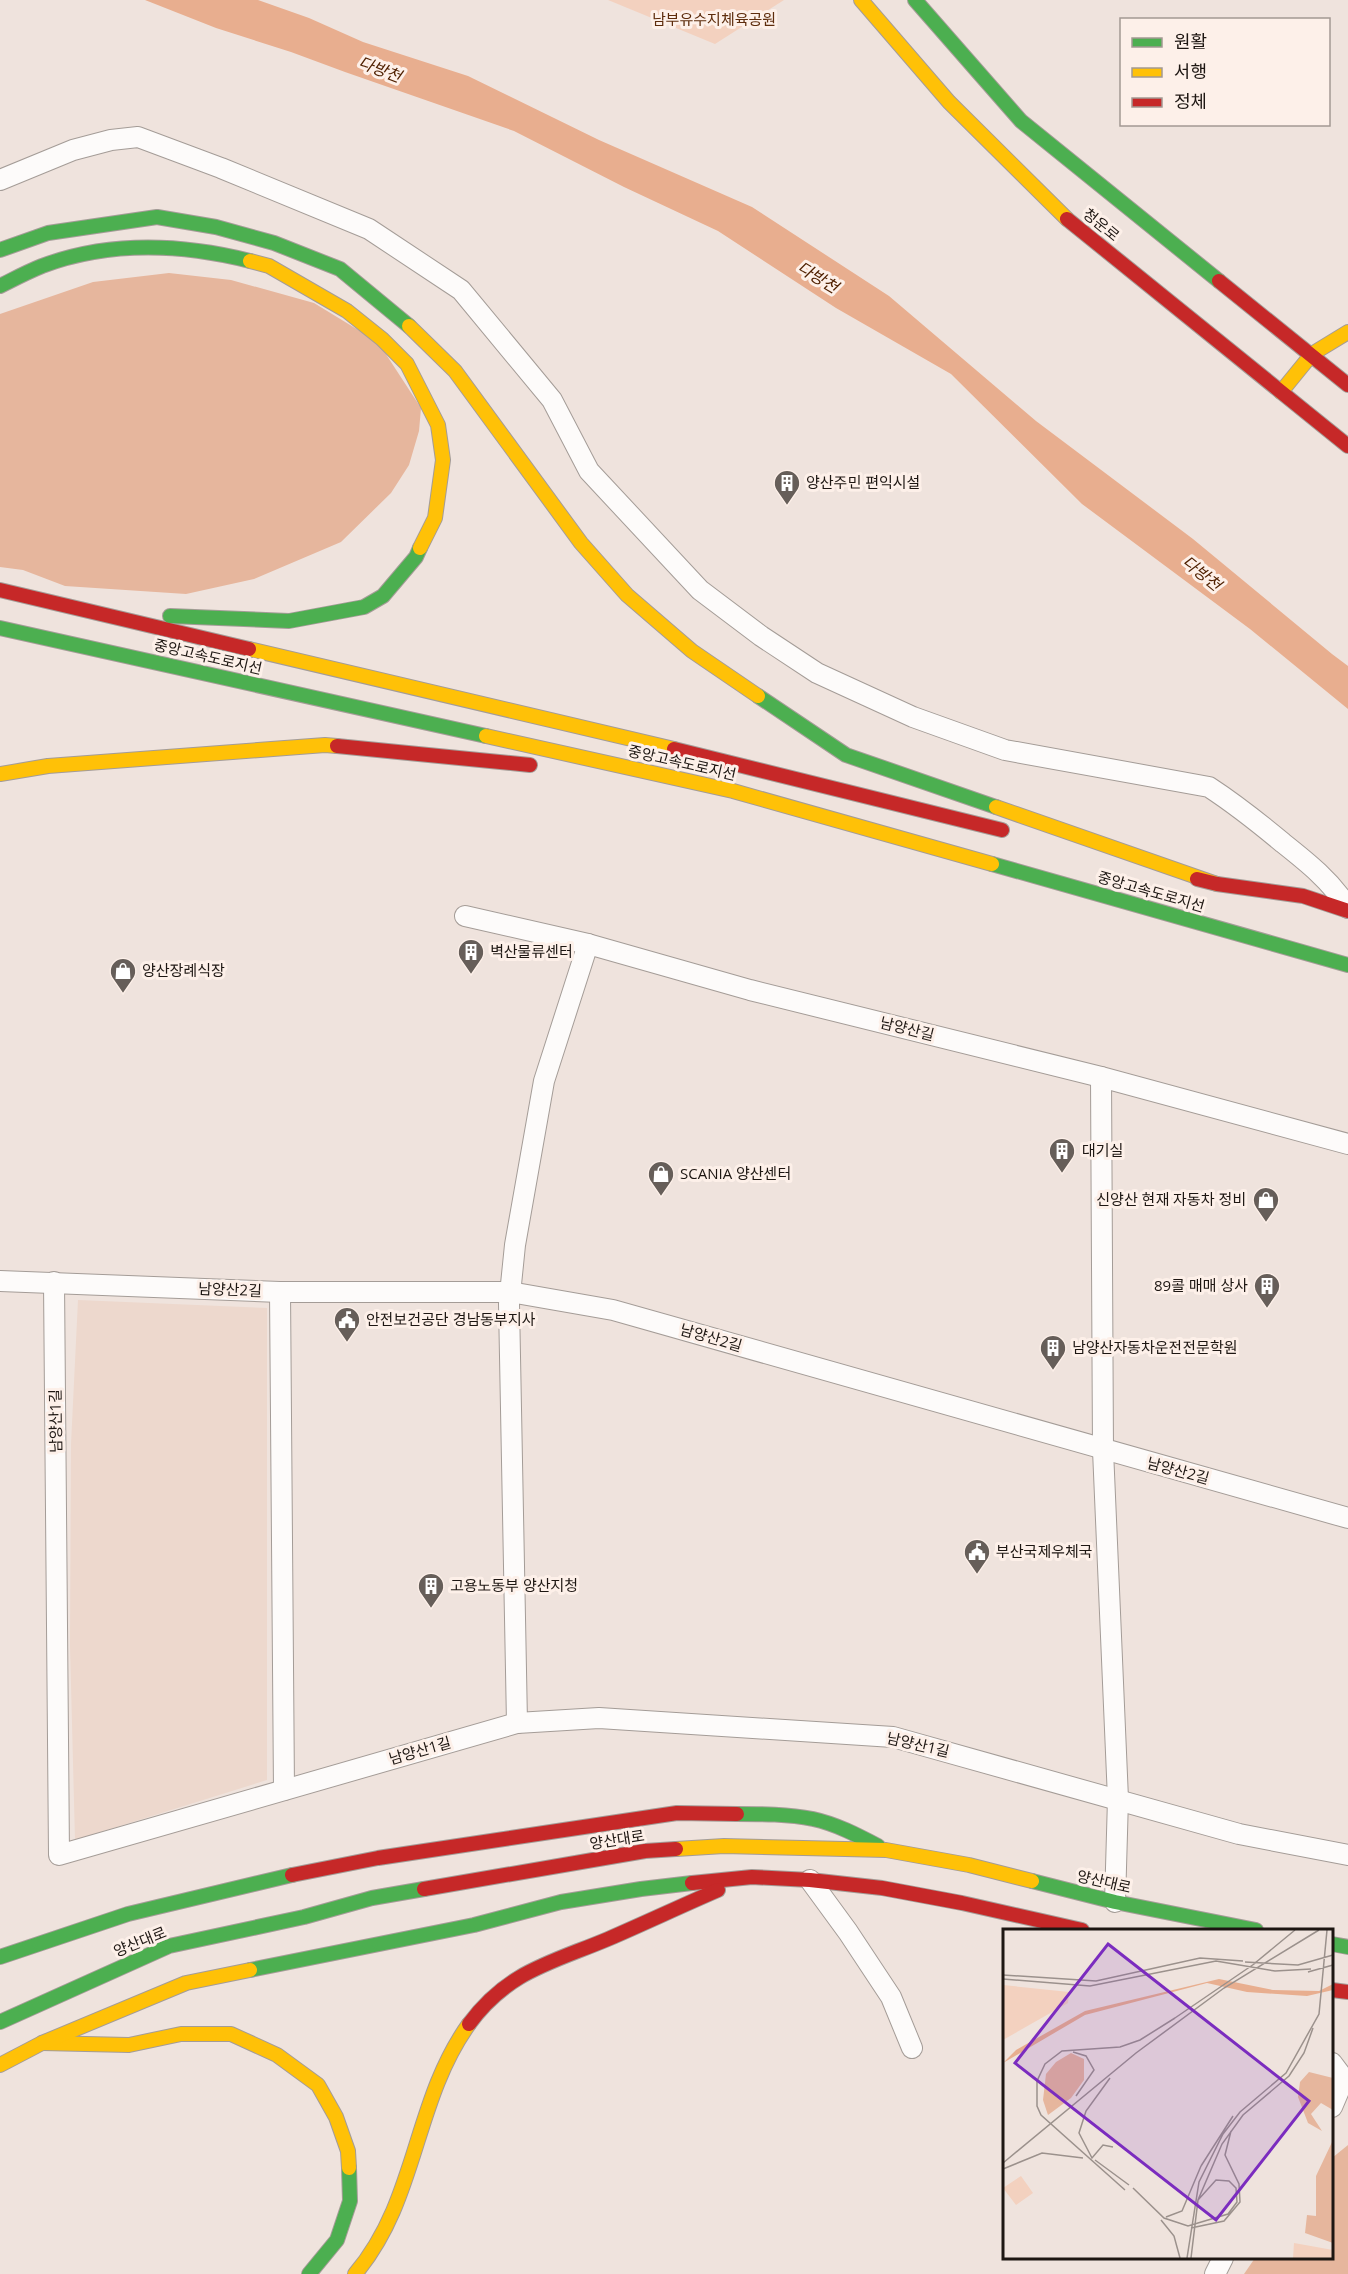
<svg xmlns="http://www.w3.org/2000/svg" width="1348" height="2274" viewBox="0 0 1348 2274" font-family="'Open Sans','Noto Sans KR',sans-serif">
<style>
.built{fill:#edd8cd}
.green{fill:#f3d1bf}
.forest{fill:#e6b69d}
.water{fill:#e8ae8f}
.lines{fill:none;stroke-linecap:round;stroke-linejoin:round}
.street-casing{stroke:#a49c97;stroke-width:22}
.fast-casing{stroke:#a49c97;stroke-width:16}
.slow-casing{stroke:#a49c97;stroke-width:16}
.jam-casing{stroke:#a49c97;stroke-width:16}
.street{stroke:#fdfbfa;stroke-width:20}
.fast{stroke:#4caf50;stroke-width:14}
.slow{stroke:#ffc107;stroke-width:14}
.jam{stroke:#c62828;stroke-width:14}
.labels{text-anchor:middle;stroke-width:6;stroke-linejoin:round;paint-order:stroke}
.park-label{font-size:15px;fill:#5d2c0c;stroke:#fdf0e9}
.street-label{font-size:15px;fill:#1d1612;stroke:#fdf0e9}
.poi-label{font-size:15px;fill:#1d1612;stroke:#fdf0e9;text-anchor:start}
.water-label{font-size:16px;font-style:italic;fill:#502000;stroke:#fdf0e9}
.inset-road{fill:none;stroke:#9b918c;stroke-width:1.5}
.view{fill:#7b2cbf;fill-opacity:0.15;stroke:#7b2cbf;stroke-width:3}
.inset-edge{fill:none;stroke:#1d1612;stroke-width:3}
</style>
<rect width="100%" height="100%" fill="#efe3dd"/>
<path class="built" d="M 78,1300 L 267,1308 L 267,1780 L 75,1840 L 70,1646 L 71,1444 Z"/>
<path class="green" d="M 608,0 L 784,0 L 715,44 Z"/>
<g class="forest">
<path d="M 169,273 L 231,280 L 314,303 L 378,342 L 421,408 L 419,431 L 409,465 L 391,493 L 341,542 L 254,579 L 186,594 L 65,586 L 23,570 L 0,567 L 0,314 L 93,282 Z"/>
<path d="M 1348,2145 L 1348,2274 L 1244,2274 L 1255,2258 L 1332,2258 L 1332,2158 Z"/>
</g>
<path class="water" d="M 145,0 L 258,0 L 309,18 L 363,42 L 468,76 L 599,140 L 752,207 L 889,296 L 1036,421 L 1193,539 L 1332,654 L 1348,666 L 1348,709 L 1250,629 L 1082,504 L 951,374 L 836,308 L 718,231 L 624,187 L 514,131 L 345,72 L 291,52 L 216,28 Z"/>
<g class="lines">
<g class="street-casing">
<g id="street">
<path d="M 0,180 L 73,150 L 111,140 L 138,137 L 221,168 L 369,229 L 461,290 L 552,400 L 589,471 L 700,590 L 761,636 L 817,673 L 913,717 L 1005,750 L 1209,787 C 1235,804 1259,823 1283,843 C 1307,862 1331,881 1348,908"/>
<path d="M 465,916 L 588,944 L 750,990 L 1101,1077 L 1348,1144"/>
<path d="M 1101,1077 L 1103,1450 L 1118,1799 L 1115,1902"/>
<path d="M 0,1281 L 280,1292 L 510,1292 L 613,1310 L 1348,1518"/>
<path d="M 54,1282 L 59,1855 L 517,1723 L 599,1718 L 893,1737 L 1239,1834 L 1348,1855"/>
<path d="M 280,1292 L 284,1790"/>
<path d="M 517,1723 L 509,1304 L 515,1245 L 544,1081 L 588,944"/>
<path d="M 810,1880 L 848,1932 L 891,1997 L 912,2048"/>
<path d="M 1332,2063 L 1344,2079 L 1332,2107"/>
<path d="M 1215,2274 L 1223,2258"/>
</g>
</g>
<g class="fast-casing">
<g id="fast">
<path d="M 915,0 L 1021,121 L 1219,281"/>
<path d="M 0,250 L 48,233 L 157,217 L 216,227 L 274,243 L 340,269 L 409,326"/>
<path d="M 0,286 C 14,279 27,272 42,266 C 109,241 182,244 250,261"/>
<path d="M 170,616 L 289,621 L 364,607 L 383,596 L 416,557 L 420,548"/>
<path d="M 0,628 L 486,736"/>
<path d="M 758,696 L 846,755 L 996,807"/>
<path d="M 992,864 L 1348,965"/>
<path d="M 737,1814 C 762,1814 788,1814 813,1819 C 836,1824 857,1835 878,1846"/>
<path d="M 1032,1881 L 1115,1902 L 1256,1930"/>
<path d="M 1332,1944 L 1348,1947"/>
<path d="M 0,1957 L 128,1914 L 292,1875"/>
<path d="M 250,1970 L 474,1925 L 561,1902 L 641,1889 L 692,1883"/>
<path d="M 0,2022 L 169,1946 L 304,1917 L 372,1898 L 424,1889"/>
<path d="M 309,2274 L 337,2240 L 350,2201 L 349,2168"/>
</g>
</g>
<g class="slow-casing">
<g id="slow">
<path d="M 861,0 L 949,102 L 1067,219"/>
<path d="M 250,261 L 269,266 L 347,311 L 382,339 L 407,364 L 438,425 L 443,460 L 435,518 L 420,548"/>
<path d="M 409,326 L 455,371 L 581,543 L 627,595 L 692,651 L 758,696"/>
<path d="M 1281,392 L 1312,354 L 1348,332"/>
<path d="M 249,649 L 674,749"/>
<path d="M 486,736 L 733,791 L 992,864"/>
<path d="M 0,774 L 48,766 L 325,745 L 337,746"/>
<path d="M 996,807 L 1217,884"/>
<path d="M 676,1849 L 724,1846 L 886,1850 L 969,1865 L 1032,1881"/>
<path d="M 42,2043 L 129,2045 L 181,2034 L 231,2034 L 277,2055 L 318,2085 L 336,2117 L 348,2151 L 349,2168"/>
<path d="M 0,2065 L 42,2043 L 186,1983 L 250,1970"/>
<path d="M 355,2274 C 418,2200 413,2102 469,2024"/>
</g>
</g>
<g class="jam-casing">
<g id="jam">
<path d="M 1067,219 L 1348,446"/>
<path d="M 1219,281 L 1348,385"/>
<path d="M 0,590 L 249,649"/>
<path d="M 337,746 L 530,765"/>
<path d="M 674,749 L 1002,830"/>
<path d="M 1197,879 L 1217,884 L 1303,896 L 1348,911"/>
<path d="M 292,1875 L 378,1858 L 677,1813 L 737,1814"/>
<path d="M 692,1883 L 752,1877 L 810,1880 L 882,1888 L 962,1903 L 1082,1930"/>
<path d="M 424,1889 L 645,1851 L 676,1849"/>
<path d="M 1332,1990 L 1348,1992"/>
<path d="M 469,2024 C 508,1971 551,1963 608,1939 C 645,1923 681,1906 718,1890"/>
</g>
</g>
<use href="#street" class="street"/>
<use href="#fast" class="fast"/>
<use href="#slow" class="slow"/>
<use href="#jam" class="jam"/>
</g>
<defs>
<g id="building-pin" transform="scale(1.35)"><path d="M0 17L-7.5 6A9.5 9.5 0 1 1 7.5 6Z" fill="#665e59" stroke="#fdf0e9"/><path d="M-4-6H4V6H1V3H-1V6H-4ZM-2.5-4.3h1.7v1.8h-1.7ZM.8-4.3h1.7v1.8H.8ZM-2.5-1h1.7V.8h-1.7ZM.8-1h1.7V.8H.8Z" fill="#fff"/></g>
<g id="shop-pin" transform="scale(1.35)"><path d="M0 17L-7.5 6A9.5 9.5 0 1 1 7.5 6Z" fill="#665e59" stroke="#fdf0e9"/><path d="M-5-2.5h2.3a2.7 3.5 0 0 1 5.4 0H5L5.5 6h-11ZM-1.5-2.5h3a1.5 2.3 0 0 0-3 0Z" fill="#fff"/></g>
<g id="civic-pin" transform="scale(1.35)"><path d="M0 17L-7.5 6A9.5 9.5 0 1 1 7.5 6Z" fill="#665e59" stroke="#fdf0e9"/><path d="M-.6-6.5H3V-4.5H.6V-3L4-1V1h2V6H-6V1h2V-1L-.6-3ZM-1.2 2.5V6h2.4V2.5Z" fill="#fff"/></g>
</defs>
<g fill-rule="evenodd">
<use href="#building-pin" x="787" y="483"/>
<use href="#building-pin" x="471" y="952"/>
<use href="#shop-pin" x="123" y="971"/>
<use href="#building-pin" x="1062" y="1151"/>
<use href="#shop-pin" x="661" y="1174"/>
<use href="#shop-pin" x="1266" y="1200"/>
<use href="#building-pin" x="1267" y="1286"/>
<use href="#civic-pin" x="347" y="1320"/>
<use href="#building-pin" x="1053" y="1348"/>
<use href="#civic-pin" x="977" y="1552"/>
<use href="#building-pin" x="431" y="1586"/>
</g>
<g class="labels">
<g class="park-label">
<text x="714" y="25">남부유수지체육공원</text>
</g>
<g class="street-label">
<text transform="translate(1101 225) rotate(39)" y="5">청운로</text>
<text transform="translate(208 657) rotate(13)" y="5">중앙고속도로지선</text>
<text transform="translate(682 763) rotate(13)" y="5">중앙고속도로지선</text>
<text transform="translate(1151 892) rotate(16)" y="5">중앙고속도로지선</text>
<text transform="translate(907 1029) rotate(14)" y="5">남양산길</text>
<text transform="translate(230 1290) rotate(2)" y="5">남양산2길</text>
<text transform="translate(711 1338) rotate(16)" y="5">남양산2길</text>
<text transform="translate(56 1421) rotate(-91)" y="5">남양산1길</text>
<text transform="translate(1178 1471) rotate(15)" y="5">남양산2길</text>
<text transform="translate(918 1745) rotate(13)" y="5">남양산1길</text>
<text transform="translate(420 1751) rotate(-16)" y="5">남양산1길</text>
<text transform="translate(617 1840) rotate(-9)" y="5">양산대로</text>
<text transform="translate(1104 1882) rotate(13)" y="5">양산대로</text>
<text transform="translate(140 1942) rotate(-22)" y="5">양산대로</text>
</g>
<g class="poi-label">
<text x="806" y="488">양산주민 편익시설</text>
<text x="490" y="957">벽산물류센터</text>
<text x="142" y="976">양산장례식장</text>
<text x="1082" y="1156">대기실</text>
<text x="680" y="1179">SCANIA 양산센터</text>
<text x="1246" y="1205" text-anchor="end">신양산 현재 자동차 정비</text>
<text x="1248" y="1291" text-anchor="end">89콜 매매 상사</text>
<text x="366" y="1325">안전보건공단 경남동부지사</text>
<text x="1072" y="1353">남양산자동차운전전문학원</text>
<text x="996" y="1557">부산국제우체국</text>
<text x="450" y="1591">고용노동부 양산지청</text>
</g>
<g class="water-label">
<text transform="translate(380 69) rotate(21)" y="6">다방천</text>
<text transform="translate(818 277) rotate(31)" y="6">다방천</text>
<text transform="translate(1202 573) rotate(39)" y="6">다방천</text>
</g>
</g>
<g transform="translate(1003 1929)">
<rect width="330" height="330" fill="#efe3dd"/>
<path d="M 0,56 L 66,63 L 65,74 L 0,111 ZM 18,247 L 30,264 L 13,276 L 0,259 ZM 291,314 L 330,321 L 330,329 L 290,329 Z" fill="#f3d1bf"/>
<path d="M 68,124 L 81,130 L 81,151 L 68,169 L 45,186 L 40,171 L 43,145 L 53,133 ZM 306,143 L 330,149 L 330,181 L 318,174 L 308,185 L 319,202 L 305,194 L 295,168 L 297,153 ZM 330,211 L 330,314 L 302,304 L 304,286 L 313,287 L 313,247 Z" fill="#e6b69d"/>
<path d="M 216,50 L 270,61 L 316,62 L 330,55 L 330,61 L 304,67 L 244,63 L 204,54 L 82,86 L 0,134 L 13,121 L 82,82 Z" fill="#e8ae8f"/>
<path class="inset-road" d="M 242,33 L 295,36 L 330,26M 252,34 L 292,1M 305,43 L 330,36M 0,46 L 93,52 L 197,29 L 240,32M 0,50 L 87,57 L 213,32 L 272,42 L 308,40M 169,91 L 254,33M 70,123 L 83,127 L 91,141 L 73,167M 107,149 L 83,182 L 76,204 L 89,229 L 100,216 L 110,218M 92,231 L 126,256M 0,234 L 133,124 L 221,59 L 316,1M 198,237 L 230,187M 0,240 L 39,224 L 80,229M 130,259 L 161,289 L 185,297 L 225,285 L 234,273 L 233,259 L 226,252 L 213,251 L 195,271M 122,261 L 38,186 L 34,177 L 34,152 L 42,135 L 59,122 L 117,118 L 137,111 L 172,89M 163,288 L 179,282 L 198,237M 158,291 L 171,307 L 177,329M 188,299 L 221,292 L 237,273 L 236,255 L 222,226 L 228,202M 184,329 L 196,253 L 220,205 L 237,183 L 283,144 L 316,85 L 324,1M 188,329 L 195,271 L 219,215 L 240,186 L 286,147 L 301,124 L 310,99"/>
<path class="view" d="M 105,15 L 306,172 L 213,291 L 12,134 Z"/>
<rect width="330" height="330" class="inset-edge"/>
</g>
<rect x="1120" y="18" width="210" height="108" fill="#fdf0e9" stroke="#a39993" stroke-width="1.5"/>
<rect x="1132" y="38" width="30" height="9" fill="#4caf50" stroke="#a39993" stroke-width="1.5"/>
<text x="1174" y="48" font-size="18" fill="#1d1612">원활</text>
<rect x="1132" y="68" width="30" height="9" fill="#ffc107" stroke="#a39993" stroke-width="1.5"/>
<text x="1174" y="78" font-size="18" fill="#1d1612">서행</text>
<rect x="1132" y="98" width="30" height="9" fill="#c62828" stroke="#a39993" stroke-width="1.5"/>
<text x="1174" y="108" font-size="18" fill="#1d1612">정체</text>
</svg>
